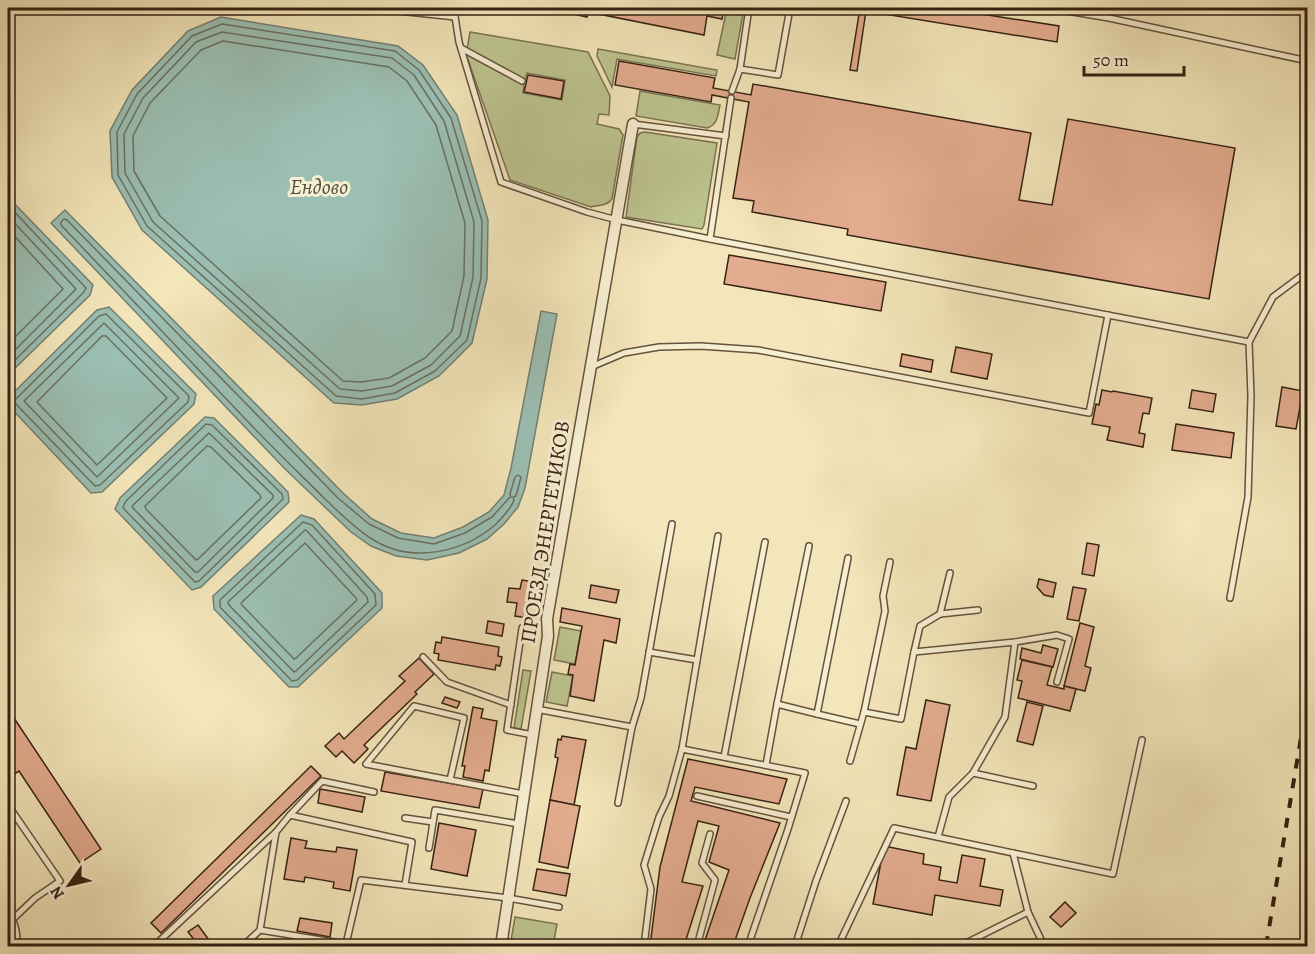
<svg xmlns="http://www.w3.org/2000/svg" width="1315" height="954" viewBox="0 0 1315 954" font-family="Alegreya,serif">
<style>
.green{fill:#bdc48f;stroke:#7a7251;stroke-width:1.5}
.water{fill:#9bbfb3;stroke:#738073;stroke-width:1.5}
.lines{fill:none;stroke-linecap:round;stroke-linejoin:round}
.shore{stroke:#687063;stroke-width:1.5}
.building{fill:#e3ac90;stroke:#362113;stroke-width:1.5}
.service-casing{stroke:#65523d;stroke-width:8}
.minor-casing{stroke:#65523d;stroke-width:13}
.service{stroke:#f7efd2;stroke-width:5}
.minor{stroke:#f7efd2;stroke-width:10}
.rail{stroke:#362113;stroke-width:4;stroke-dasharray:10 10;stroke-linecap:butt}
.labels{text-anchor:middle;stroke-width:6;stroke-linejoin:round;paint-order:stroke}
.street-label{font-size:21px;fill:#362113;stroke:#f7efd2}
.water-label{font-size:22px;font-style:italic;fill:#545043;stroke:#f7efd2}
</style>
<rect width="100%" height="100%" fill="#f3e6ba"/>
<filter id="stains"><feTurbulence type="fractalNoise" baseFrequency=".00333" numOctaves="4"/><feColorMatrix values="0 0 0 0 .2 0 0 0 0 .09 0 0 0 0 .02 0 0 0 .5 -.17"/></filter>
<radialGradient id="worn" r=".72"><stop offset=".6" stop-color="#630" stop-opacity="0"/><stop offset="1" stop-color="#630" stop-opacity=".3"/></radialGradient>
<g class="green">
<path d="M 727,8 L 744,8 L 735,59 L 717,55 Z"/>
<path d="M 470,32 L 588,52 L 610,96 L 609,115 L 599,114 L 597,124 L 619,129 L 623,135 L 612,199 C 607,206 599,205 591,207 L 510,180 L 466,54 L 524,85 L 523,93 L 562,100 L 565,80 L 527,73 L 525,80 L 467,49 Z"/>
<path d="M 598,49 L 717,70 L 716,76 L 617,59 L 612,87 L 597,56 Z"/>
<path d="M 640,91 L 720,105 C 718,114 718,125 707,128 L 636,116 Z"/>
<path d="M 645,132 L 717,143 L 704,225 L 702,229 L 626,217 L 637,137 L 640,133 Z"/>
<path d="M 560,627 L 581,631 L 575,664 L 554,660 Z"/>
<path d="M 523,670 L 531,671 L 521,729 L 514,728 Z"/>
<path d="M 552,672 L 573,676 L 567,706 L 546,702 Z"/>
<path d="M 515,917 L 557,924 L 553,946 L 510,946 Z"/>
</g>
<g class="water">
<path d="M 221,17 L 398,46 L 423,65 L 457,115 L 488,220 L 487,279 L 472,343 L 439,376 L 397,399 L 362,405 L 334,403 L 142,230 L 112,177 L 110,131 L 132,90 L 188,31 Z"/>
<path d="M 8,197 L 93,285 L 90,295 L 8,375 Z"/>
<path d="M 65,210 L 343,493 L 372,519 L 401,533 L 434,538 L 463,527 L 489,512 L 504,495 L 511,468 L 541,311 L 557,314 L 525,488 L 518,507 L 504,524 L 487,539 L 459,553 L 427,560 L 396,556 L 371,546 L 351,532 L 284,468 L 51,223 Z"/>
<path d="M 109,307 L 196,394 L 194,404 L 102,492 L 91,493 L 9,406 L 10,396 L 97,310 Z"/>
<path d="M 205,417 L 214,418 L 288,492 L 289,502 L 201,587 L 192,590 L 115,509 L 120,498 Z"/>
<path d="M 301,515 L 314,519 L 382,593 L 382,608 L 298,687 L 289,687 L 214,609 L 213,596 Z"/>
</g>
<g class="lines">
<g class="shore">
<path d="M 222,24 L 395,51 L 419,70 L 451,118 L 482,221 L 481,278 L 467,340 L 435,371 L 395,393 L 362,399 L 336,396 L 147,226 L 118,175 L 117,132 L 137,94 L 192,36 Z"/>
<path d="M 222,32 L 392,58 L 414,75 L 444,121 L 474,222 L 473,277 L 460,336 L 431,365 L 392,386 L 362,391 L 340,389 L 153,222 L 125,173 L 124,134 L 143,98 L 196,42 Z"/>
<path d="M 223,41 L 389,67 L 407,81 L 436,125 L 465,223 L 464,276 L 452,331 L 425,358 L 389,378 L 361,382 L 343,381 L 160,216 L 134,171 L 133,136 L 150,103 L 201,50 Z"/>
<path d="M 8,205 L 86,288 L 84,292 L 8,367"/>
<path d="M 8,216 L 76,289 L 8,357"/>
<path d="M 64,219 L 67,220 L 338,498 L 369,524 L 398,538 L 434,544 L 465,533 L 492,517 L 509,498 L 511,497 L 510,494 L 515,477 L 518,475 L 521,477 L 516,496 L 513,497 L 514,500 C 511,509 502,518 495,525 C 462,553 411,564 372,539 C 354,528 339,512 324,498 C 300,474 276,451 253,427 C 189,359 125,292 61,225 L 61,222 Z"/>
<path d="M 8,229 L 63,289 L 8,344"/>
<path d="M 106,314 L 188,395 L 189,397 L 188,402 L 100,485 L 95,486 L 15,403 L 14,401 L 99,316 Z"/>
<path d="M 104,323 L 179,398 L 97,477 L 24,401 Z"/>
<path d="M 102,336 L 106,336 L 167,398 L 97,465 L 37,402 Z"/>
<path d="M 206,424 L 212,425 L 282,494 L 283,499 L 199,581 L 195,582 L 124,509 L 123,507 L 126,501 Z"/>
<path d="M 209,433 L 273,495 L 273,498 L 198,572 L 195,572 L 133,508 L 132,506 Z"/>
<path d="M 207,446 L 211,447 L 260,495 L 261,498 L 198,559 L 196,560 L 146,509 L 145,506 Z"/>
<path d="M 303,522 L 312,525 L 375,594 L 376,605 L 297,680 L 292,681 L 220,607 L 220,600 Z"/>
<path d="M 305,530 L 307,531 L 367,597 L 368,602 L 296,671 L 294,672 L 229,605 L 228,602 Z"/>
<path d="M 305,543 L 356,598 L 357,600 L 296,658 L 294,659 L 242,605 L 241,603 Z"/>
</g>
</g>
<g class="building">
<path d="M 549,8 L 724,8 L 722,19 L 707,16 L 704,35 L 588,12 L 587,17 L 564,12 L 564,10 Z"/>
<path d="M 860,8 L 943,8 L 1059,26 L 1057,42 L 866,11 L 857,71 L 850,70 Z"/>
<path d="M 619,61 L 715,78 L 713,88 L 751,95 L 753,84 L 1031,133 L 1019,200 L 1052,205 L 1068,119 L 1235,148 L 1209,299 L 847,235 L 848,229 L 752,212 L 754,201 L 733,198 L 749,102 L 712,95 L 711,102 L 615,85 Z"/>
<path d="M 528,75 L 564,81 L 561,99 L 524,92 Z"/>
<path d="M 729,255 L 886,282 L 881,311 L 724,284 Z"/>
<path d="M 956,347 L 992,354 L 987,379 L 951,372 Z"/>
<path d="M 902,354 L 933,360 L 931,372 L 900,366 Z"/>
<path d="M 1282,387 L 1303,391 L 1296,429 L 1276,426 Z"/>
<path d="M 1102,390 L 1112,392 L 1113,391 L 1152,398 L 1149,414 L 1143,413 L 1139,433 L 1145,434 L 1143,447 L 1107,440 L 1110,427 L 1092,424 L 1096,404 L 1099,405 Z"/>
<path d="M 1192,390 L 1216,394 L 1213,412 L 1189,408 Z"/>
<path d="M 1176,424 L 1234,433 L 1231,458 L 1172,450 Z"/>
<path d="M 1087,543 L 1099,545 L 1094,576 L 1082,574 Z"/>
<path d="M 1039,579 L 1056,583 L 1053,597 L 1044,595 L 1037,587 Z"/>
<path d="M 522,580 L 534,582 L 528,618 L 515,616 L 517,603 L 507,602 L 509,588 L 520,589 Z"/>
<path d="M 591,585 L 619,590 L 616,603 L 589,598 Z"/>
<path d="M 1073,587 L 1086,589 L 1079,621 L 1067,619 Z"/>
<path d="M 562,608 L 620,619 L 616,643 L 604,640 L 594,701 L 570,696 L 573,675 L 568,674 L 570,664 L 575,665 L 582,626 L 560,622 Z"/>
<path d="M 488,621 L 504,624 L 502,636 L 486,633 Z"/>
<path d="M 1080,623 L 1094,627 L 1085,666 L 1091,668 L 1085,691 L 1064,686 Z"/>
<path d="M 442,637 L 499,647 L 498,656 L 502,657 L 500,666 L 496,665 L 495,670 L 438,660 L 439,654 L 434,653 L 436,642 L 441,643 Z"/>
<path d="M 1043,645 L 1058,649 L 1053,667 L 1020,659 L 1022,648 L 1041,653 Z"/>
<path d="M 419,658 L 434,674 L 415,692 L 417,694 L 364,745 L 368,749 L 354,763 L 342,751 L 336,757 L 325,746 L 339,733 L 344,739 L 405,681 L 399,676 Z"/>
<path d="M 1022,660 L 1052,667 L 1047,685 L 1064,689 L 1064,686 L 1076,689 L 1070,711 L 1018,698 L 1022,681 L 1017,680 Z"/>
<path d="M 445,697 L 460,702 L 457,708 L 442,703 Z"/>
<path d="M 926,700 L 950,705 L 931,801 L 897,795 L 906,747 L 916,749 Z"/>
<path d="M 1027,702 L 1043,706 L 1033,745 L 1017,741 Z"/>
<path d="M 473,707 L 483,709 L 481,718 L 497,721 L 489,771 L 485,770 L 483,781 L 463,777 L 465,766 L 462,766 Z"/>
<path d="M 8,709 L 101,849 L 80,863 L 19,771 L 8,778 Z"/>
<path d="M 562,736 L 586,740 L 574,805 L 550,800 L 558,758 L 555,757 L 558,739 L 561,740 Z"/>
<path d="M 688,759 L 787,779 L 779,804 L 695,787 L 691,801 L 780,823 L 750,898 L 733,946 L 703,946 L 729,870 L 709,862 L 719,826 L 698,821 L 682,882 L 703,886 L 684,946 L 650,946 L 660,867 Z"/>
<path d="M 311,766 L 321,776 L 161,933 L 151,923 Z"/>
<path d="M 385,772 L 483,789 L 479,808 L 381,791 Z"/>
<path d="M 320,789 L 365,797 L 362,812 L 318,803 Z"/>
<path d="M 550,800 L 580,806 L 568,868 L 539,862 Z"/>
<path d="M 439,823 L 476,830 L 467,876 L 431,869 Z"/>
<path d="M 291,838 L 307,841 L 305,848 L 336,852 L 337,847 L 357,850 L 350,891 L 333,888 L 334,882 L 305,877 L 304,882 L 284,879 Z"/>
<path d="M 884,846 L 924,854 L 923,864 L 941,867 L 939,880 L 957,883 L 962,855 L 985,859 L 980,886 L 1003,890 L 1000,906 L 935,895 L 932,915 L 873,904 Z"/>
<path d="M 537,869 L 570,874 L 566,896 L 533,890 Z"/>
<path d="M 1065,902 L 1076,913 L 1061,927 L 1050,917 Z"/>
<path d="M 300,918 L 332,923 L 330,937 L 297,931 Z"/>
<path d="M 198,925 L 209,940 L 200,946 L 190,946 L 196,942 L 188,932 Z"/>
</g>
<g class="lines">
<g class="service-casing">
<g id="service">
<path d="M 370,8 L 455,17"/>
<path d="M 457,8 L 455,17 L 459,42 L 501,182 L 587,212 L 617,220 L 710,239 L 731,98"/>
<path d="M 1049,8 L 1109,18 L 1308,61"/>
<path d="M 8,10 L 10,8"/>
<path d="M 461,48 L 522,81"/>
<path d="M 740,69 L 749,8"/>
<path d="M 732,91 L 740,69 L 778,75 L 790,8"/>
<path d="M 633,124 L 726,136"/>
<path d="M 710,239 L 1249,342"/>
<path d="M 591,367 L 624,353 L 659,347 L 701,346 L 758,350 L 1089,413 L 1108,315"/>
<path d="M 809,546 L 777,704 L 817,714"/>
<path d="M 848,558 L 817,714 L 860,724"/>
<path d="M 1230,598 L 1248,497 L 1251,396 L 1249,342 L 1273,297 L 1308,271"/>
<path d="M 940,614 L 950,573"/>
<path d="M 522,628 L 507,730 L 533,735"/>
<path d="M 649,652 L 697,660"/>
<path d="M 914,652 L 920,626 L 940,614 L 978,610"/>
<path d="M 423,657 L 447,682 L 511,705"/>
<path d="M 536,709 L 632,727 L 618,803"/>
<path d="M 864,712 L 885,611 L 883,596 L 890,562"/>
<path d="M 632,727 L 641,698 L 672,524"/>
<path d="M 682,749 L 718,536"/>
<path d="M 724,757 L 765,542"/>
<path d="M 850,761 L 864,712 L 901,719 L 914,652 L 1015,642"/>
<path d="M 766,765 L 777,704"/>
<path d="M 973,773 L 1005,717 L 1015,642 L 1057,635 L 1069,639 L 1057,682"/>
<path d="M 450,780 L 464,718 L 414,706 L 366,764 L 524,794"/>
<path d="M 697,796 L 791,817"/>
<path d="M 8,805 L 60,881 L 35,898 L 13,919 L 8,918"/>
<path d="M 290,815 L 322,781 L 374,792"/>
<path d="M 405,818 L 433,822"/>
<path d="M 938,837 L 949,797 L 973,773 L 1033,786"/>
<path d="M 429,848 L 435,810 L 519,824"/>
<path d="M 1013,853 L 1028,912"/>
<path d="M 8,910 C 14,921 19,934 16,946"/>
<path d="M 260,930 L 276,832 L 290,815 L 412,842 L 405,885"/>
<path d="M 154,946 L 275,833"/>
<path d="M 243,946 L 260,930 L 346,944 L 361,880 L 508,898 L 559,907"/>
<path d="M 644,946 L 651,889 L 644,865 L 659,817 L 669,796 L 682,749 L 805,773 L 788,829 L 748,946"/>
<path d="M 697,946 L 715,880 L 702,863 L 710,834"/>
<path d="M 795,946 L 816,881 L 846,801"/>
<path d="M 838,946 L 894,828 L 1113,874 L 1142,740"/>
<path d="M 960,946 L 1028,912 L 1044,946"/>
</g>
</g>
<g class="minor-casing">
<path id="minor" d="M 501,946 L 548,636 L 547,619 L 633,124"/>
</g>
<use href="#service" class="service"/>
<use href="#minor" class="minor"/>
<path class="rail" d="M 1266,946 L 1308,696"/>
</g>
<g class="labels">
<g class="street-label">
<text transform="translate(545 532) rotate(-81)" y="7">ПРОЕЗД ЭНЕРГЕТИКОВ</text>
</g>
<g class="water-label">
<text x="319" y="194">Ендово</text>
</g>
</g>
<rect width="1315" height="954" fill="none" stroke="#f3e6ba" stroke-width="30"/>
<rect x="9" y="9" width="1297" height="936" fill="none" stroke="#362113" stroke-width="3"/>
<rect x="15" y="15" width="1285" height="924" fill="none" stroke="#362113" stroke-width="1.5"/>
<g transform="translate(69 885) rotate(236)" stroke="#f7efd2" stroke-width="4.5" paint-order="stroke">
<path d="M0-4.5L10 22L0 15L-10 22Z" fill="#362113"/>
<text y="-9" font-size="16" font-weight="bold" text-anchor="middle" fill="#362113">N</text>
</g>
<path d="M1084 66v9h100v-9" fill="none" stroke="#362113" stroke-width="3"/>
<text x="1093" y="66" font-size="18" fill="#362113" stroke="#f7efd2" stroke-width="4.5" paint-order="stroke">50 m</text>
<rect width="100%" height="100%" filter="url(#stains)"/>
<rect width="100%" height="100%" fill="url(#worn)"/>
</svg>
